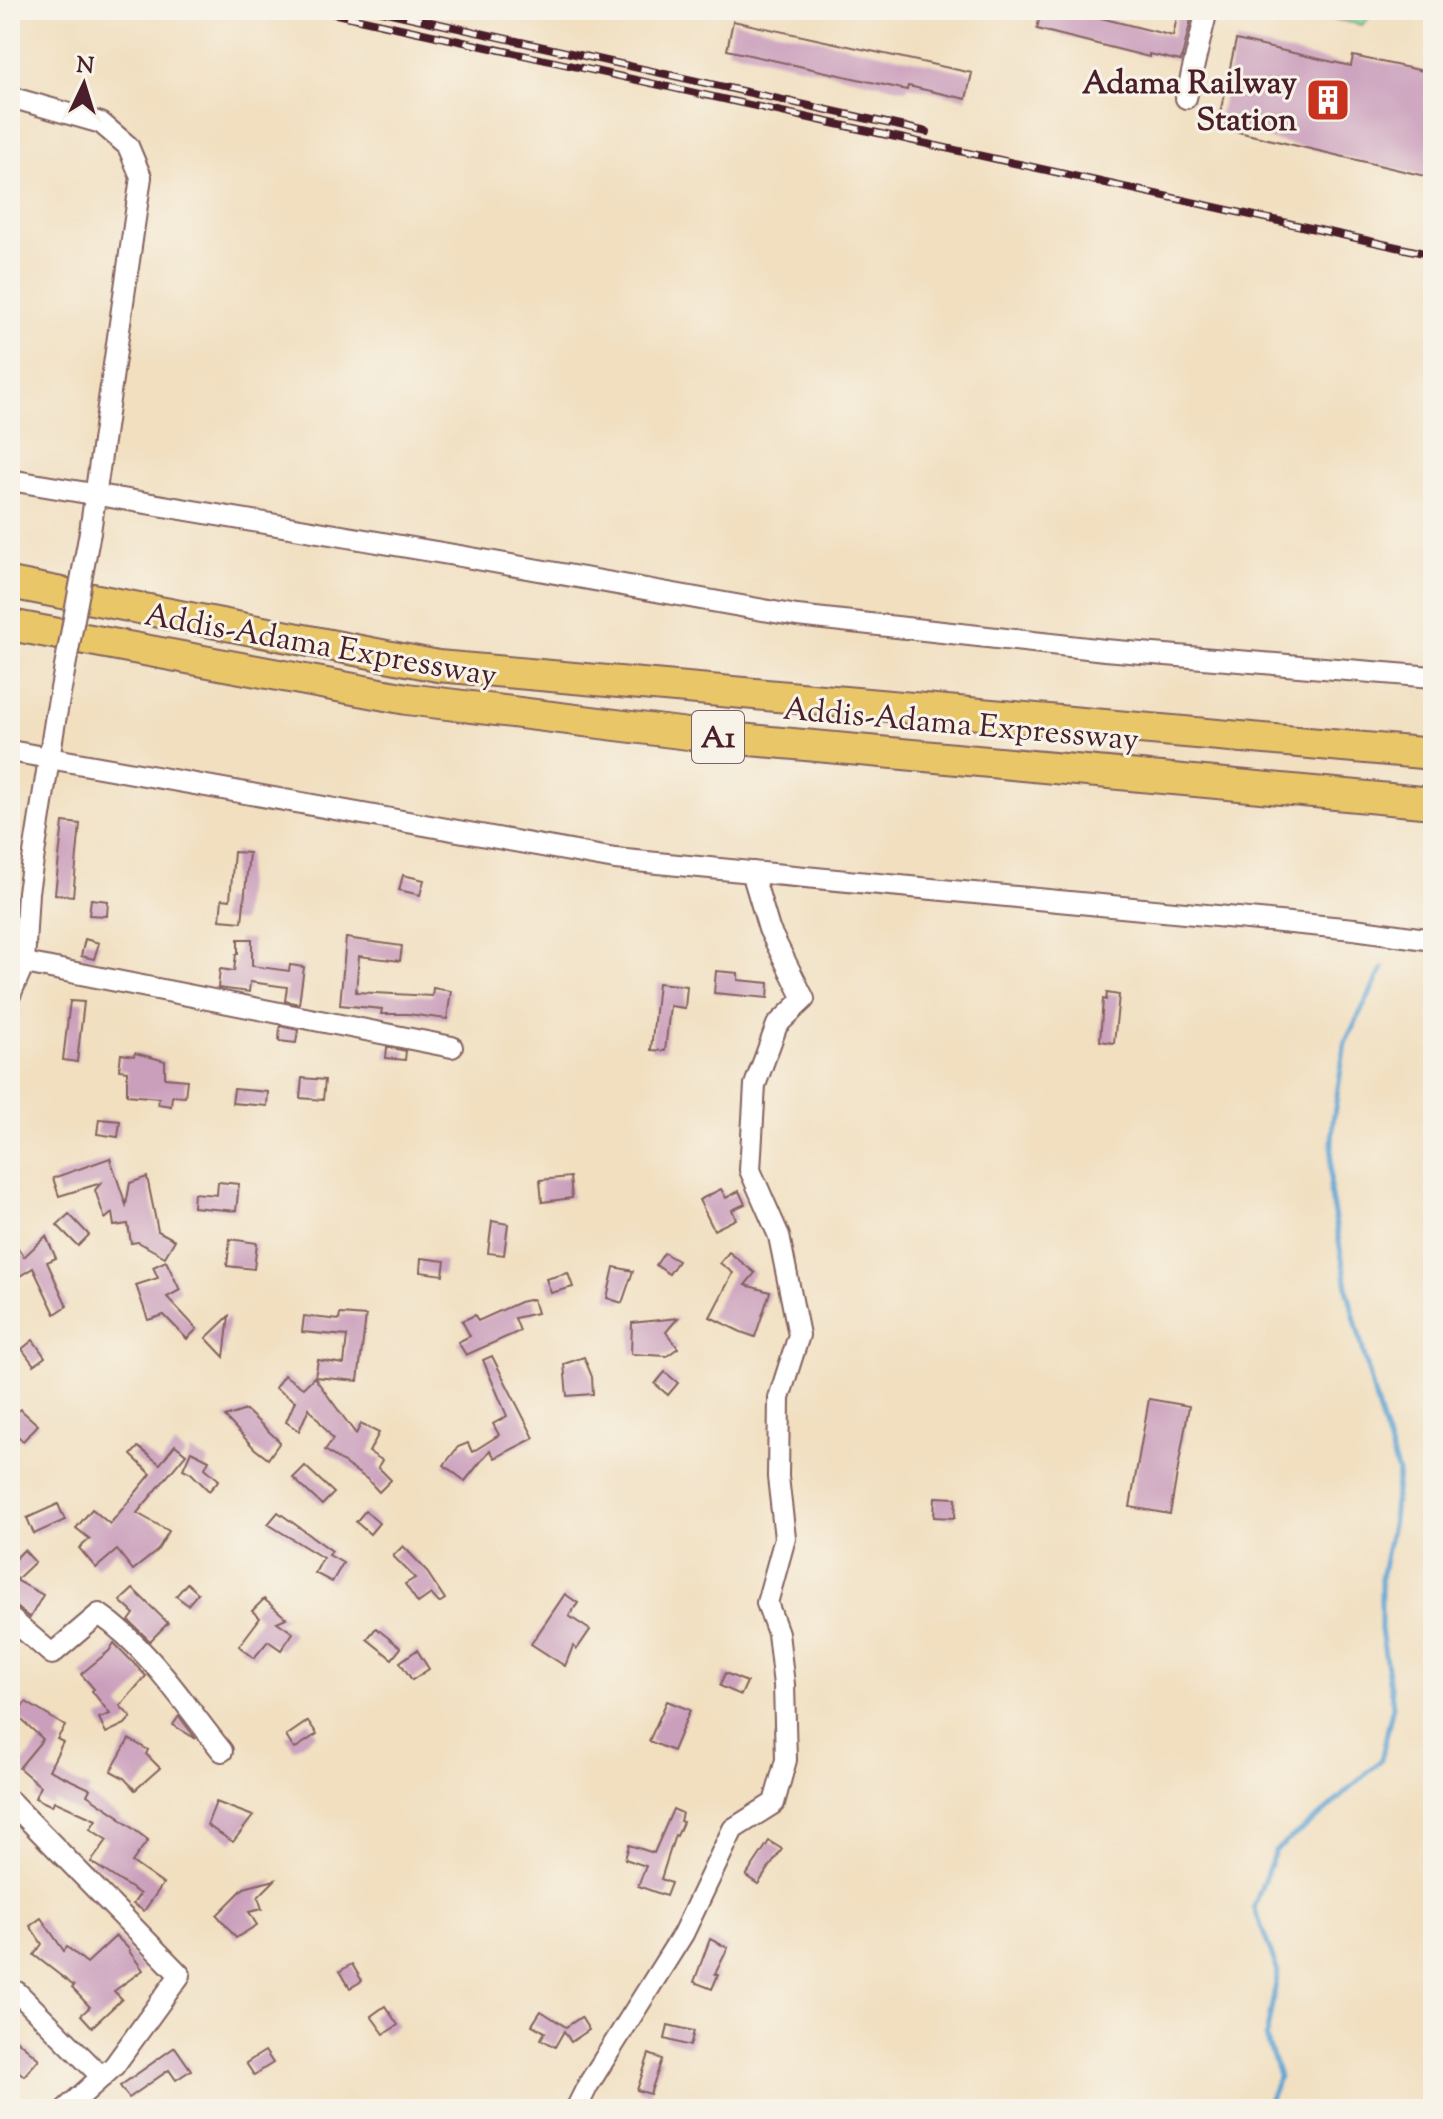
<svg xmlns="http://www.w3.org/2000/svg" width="1443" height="2119" viewBox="0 0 1443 2119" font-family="'Sorts Mill Goudy',serif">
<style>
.green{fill:#82dca1;stroke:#667e66;stroke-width:2}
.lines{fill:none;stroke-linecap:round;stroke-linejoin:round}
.stream{stroke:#5aa1d1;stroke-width:5}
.building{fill:#ca9fbc}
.minor-casing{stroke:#84625f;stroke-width:24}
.highway-casing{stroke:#84625f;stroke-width:34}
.minor{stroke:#fff;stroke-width:20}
.highway{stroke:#e9c769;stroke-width:30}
.rail-casing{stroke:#4a1f2b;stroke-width:8}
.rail{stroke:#f7f3e8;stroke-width:5;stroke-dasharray:15;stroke-linecap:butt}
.minor-bridge-casing{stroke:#84625f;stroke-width:24;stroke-linecap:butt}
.minor-bridge{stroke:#fff;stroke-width:20}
.labels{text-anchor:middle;stroke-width:6;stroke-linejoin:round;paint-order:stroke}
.shield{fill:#f7f3e8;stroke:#7e5f64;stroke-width:2}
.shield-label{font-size:30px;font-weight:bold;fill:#4a1f2b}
.poi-label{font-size:32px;font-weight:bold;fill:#4a1f2b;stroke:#f7f3e8;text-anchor:end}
.street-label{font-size:32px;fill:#4a1f2b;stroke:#f7f3e8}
</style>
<rect width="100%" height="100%" fill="#f7f3e8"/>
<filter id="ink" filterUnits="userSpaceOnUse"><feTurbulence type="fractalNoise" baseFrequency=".0125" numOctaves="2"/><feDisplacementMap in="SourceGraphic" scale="16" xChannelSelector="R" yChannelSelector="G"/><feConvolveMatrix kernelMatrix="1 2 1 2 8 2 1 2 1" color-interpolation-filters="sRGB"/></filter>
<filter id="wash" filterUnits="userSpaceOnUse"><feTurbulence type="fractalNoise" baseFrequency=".006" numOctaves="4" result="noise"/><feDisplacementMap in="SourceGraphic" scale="32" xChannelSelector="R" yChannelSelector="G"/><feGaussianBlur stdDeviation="1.8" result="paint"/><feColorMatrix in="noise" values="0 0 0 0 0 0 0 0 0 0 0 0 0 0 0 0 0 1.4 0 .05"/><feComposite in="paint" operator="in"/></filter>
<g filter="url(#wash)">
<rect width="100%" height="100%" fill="#f1dfc0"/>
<path class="green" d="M 1319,10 L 1376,10 L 1362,25 L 1318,16 Z"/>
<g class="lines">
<path class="stream" d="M 1266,2109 L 1279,2076 L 1266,2037 L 1278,1972 L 1254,1907 L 1275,1851 L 1323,1813 L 1381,1760 L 1393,1705 L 1381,1630 L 1381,1578 L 1393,1520 L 1398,1473 L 1378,1409 L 1348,1292 L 1330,1191 L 1333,1121 L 1345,1043 L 1383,968"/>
</g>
<g id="blocks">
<g class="building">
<path d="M 1041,10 L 1069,10 L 1173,36 L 1177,17 L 1191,20 L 1181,61 L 1149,54 L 1149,57 L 1037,29 Z"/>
<path d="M 733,21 L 972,73 L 966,99 L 908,86 L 907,90 L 727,50 Z"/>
<path d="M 1236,40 L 1351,66 L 1353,56 L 1433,73 L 1433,178 L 1217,127 Z"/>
<path d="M 63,822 L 80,824 L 73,896 L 55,894 Z"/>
<path d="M 234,852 L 249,853 L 242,922 L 220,920 L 222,899 L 230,900 Z"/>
<path d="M 403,875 L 424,880 L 420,895 L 399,890 Z"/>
<path d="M 91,899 L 108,901 L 107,916 L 89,915 Z"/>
<path d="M 346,938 L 402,946 L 400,961 L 359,956 L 356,992 L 432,996 L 433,988 L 451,991 L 447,1019 L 407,1014 L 381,1014 L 382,1009 L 340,1005 Z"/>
<path d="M 85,939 L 99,943 L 94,959 L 81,956 Z"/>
<path d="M 238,939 L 252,939 L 252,966 L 289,971 L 290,965 L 304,967 L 299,1004 L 285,1001 L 287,987 L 250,982 L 249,992 L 218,988 L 220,969 L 234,971 L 236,954 L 238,954 Z"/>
<path d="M 716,971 L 738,973 L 738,980 L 769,983 L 768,998 L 714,993 Z"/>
<path d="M 658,983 L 687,986 L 685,1008 L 670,1006 L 665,1051 L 651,1050 Z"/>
<path d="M 1107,993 L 1119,995 L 1114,1043 L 1100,1041 L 1103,999 L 1106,1000 Z"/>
<path d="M 70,1001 L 84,1002 L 77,1062 L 63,1060 Z"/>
<path d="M 280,1026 L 298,1030 L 296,1043 L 279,1041 Z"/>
<path d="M 387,1047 L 406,1051 L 405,1060 L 386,1058 Z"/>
<path d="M 135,1053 L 165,1061 L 165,1078 L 187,1080 L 185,1097 L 172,1096 L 171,1106 L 158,1104 L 159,1098 L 127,1095 L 127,1071 L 119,1070 L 121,1054 L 134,1056 Z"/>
<path d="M 302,1078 L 325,1080 L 323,1100 L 300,1098 Z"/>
<path d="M 234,1089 L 268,1092 L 267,1106 L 232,1103 Z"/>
<path d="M 99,1119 L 120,1121 L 118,1137 L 97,1134 Z"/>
<path d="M 110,1158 L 126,1205 L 130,1183 L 147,1177 L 158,1231 L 175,1240 L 165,1257 L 138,1242 L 131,1243 L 128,1224 L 114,1226 L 112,1213 L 105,1219 L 95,1190 L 101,1183 L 59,1196 L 53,1178 Z"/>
<path d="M 570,1177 L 572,1198 L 542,1202 L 540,1180 Z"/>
<path d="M 218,1182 L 239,1184 L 236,1211 L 193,1207 L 194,1193 L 217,1195 Z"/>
<path d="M 721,1189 L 726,1198 L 739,1191 L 745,1204 L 732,1210 L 736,1219 L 714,1230 L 699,1200 Z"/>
<path d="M 69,1214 L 89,1235 L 78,1246 L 57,1225 Z"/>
<path d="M 492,1221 L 508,1224 L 504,1255 L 488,1253 Z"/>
<path d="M 10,1236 L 24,1257 L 46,1236 L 56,1258 L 47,1262 L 67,1306 L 55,1314 L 33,1268 L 10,1282 Z"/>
<path d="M 230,1239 L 257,1243 L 254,1269 L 227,1266 Z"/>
<path d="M 729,1252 L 755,1273 L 745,1285 L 770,1292 L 755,1337 L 741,1332 L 710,1317 L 733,1273 L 720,1263 Z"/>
<path d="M 664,1253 L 678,1261 L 669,1274 L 656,1265 Z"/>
<path d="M 421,1258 L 445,1261 L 443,1275 L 420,1272 Z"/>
<path d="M 166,1261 L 180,1290 L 167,1297 L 197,1329 L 187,1339 L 164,1315 L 148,1320 L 136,1285 L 158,1278 L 153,1267 Z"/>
<path d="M 614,1267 L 633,1271 L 622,1303 L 607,1298 Z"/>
<path d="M 568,1273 L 573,1287 L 551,1293 L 546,1279 Z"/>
<path d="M 533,1299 L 537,1313 L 515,1318 L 520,1331 L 466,1355 L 458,1342 L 470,1336 L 462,1321 L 475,1315 L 478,1321 L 520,1302 Z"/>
<path d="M 340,1314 L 366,1316 L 358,1381 L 315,1377 L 318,1360 L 344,1364 L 347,1336 L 302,1332 L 304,1316 L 339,1320 Z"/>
<path d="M 229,1316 L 224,1357 L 206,1338 Z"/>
<path d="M 678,1318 L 666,1332 L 678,1348 L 667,1356 L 631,1354 L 632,1323 Z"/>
<path d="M 33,1340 L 45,1357 L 34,1365 L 22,1349 Z"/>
<path d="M 492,1356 L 534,1438 L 495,1458 L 490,1450 L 465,1481 L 444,1465 L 458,1447 L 468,1443 L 472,1452 L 499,1435 L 493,1424 L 507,1416 L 483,1360 Z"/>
<path d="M 584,1357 L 592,1377 L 593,1394 L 567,1396 L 564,1364 Z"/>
<path d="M 665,1372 L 678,1383 L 668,1395 L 655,1384 Z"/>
<path d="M 284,1375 L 303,1388 L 314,1377 L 356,1434 L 361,1424 L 379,1433 L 369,1452 L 382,1460 L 378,1467 L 391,1480 L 379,1492 L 367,1479 L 325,1450 L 333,1439 L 309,1408 L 299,1431 L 286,1422 L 295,1401 L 275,1388 Z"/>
<path d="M 1149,1399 L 1189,1406 L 1170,1514 L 1130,1507 Z"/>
<path d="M 20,1409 L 38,1425 L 23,1441 L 10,1429 L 10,1419 Z"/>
<path d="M 246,1410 L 280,1442 L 268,1459 L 255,1449 L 225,1417 Z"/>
<path d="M 175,1445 L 186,1454 L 137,1513 L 169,1531 L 157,1551 L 133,1570 L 117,1550 L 96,1568 L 79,1548 L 90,1539 L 76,1528 L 92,1509 L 110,1524 L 151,1474 L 131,1455 L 138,1447 L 160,1464 Z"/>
<path d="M 191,1451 L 209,1460 L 205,1468 L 219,1480 L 209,1491 L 191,1473 L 183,1469 Z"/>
<path d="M 305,1466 L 334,1493 L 322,1505 L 293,1478 Z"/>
<path d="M 935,1497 L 956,1498 L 955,1518 L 934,1517 Z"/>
<path d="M 58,1504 L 65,1520 L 34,1534 L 27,1518 Z"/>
<path d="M 365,1511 L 379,1523 L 370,1534 L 356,1522 Z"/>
<path d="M 278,1512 L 332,1551 L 329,1555 L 343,1563 L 332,1582 L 315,1573 L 323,1558 L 268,1524 Z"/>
<path d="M 403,1546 L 425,1569 L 445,1599 L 439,1603 L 431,1594 L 418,1603 L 405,1584 L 415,1578 L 393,1556 Z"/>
<path d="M 24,1550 L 35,1562 L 16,1580 L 43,1595 L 30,1618 L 18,1608 L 10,1605 L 10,1564 Z"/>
<path d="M 187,1583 L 198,1593 L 188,1605 L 176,1596 Z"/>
<path d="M 133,1589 L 168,1623 L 150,1641 L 129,1621 L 134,1614 L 120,1601 Z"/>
<path d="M 565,1594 L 578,1603 L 569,1616 L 590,1630 L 577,1649 L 573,1646 L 565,1666 L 531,1644 Z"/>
<path d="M 264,1599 L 286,1618 L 277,1622 L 293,1633 L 281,1650 L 268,1641 L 254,1658 L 239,1646 L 260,1618 L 252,1611 Z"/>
<path d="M 376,1628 L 401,1648 L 392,1659 L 367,1639 Z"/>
<path d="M 114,1643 L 146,1676 L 120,1706 L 131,1717 L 125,1724 L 106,1733 L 99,1718 L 110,1714 L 92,1691 L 94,1689 L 81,1674 L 109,1651 Z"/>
<path d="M 417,1650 L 429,1669 L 412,1680 L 400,1662 Z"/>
<path d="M 725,1673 L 747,1682 L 741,1695 L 720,1686 Z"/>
<path d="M 667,1701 L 690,1710 L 673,1751 L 649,1741 Z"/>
<path d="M 26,1702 L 65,1726 L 57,1739 L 63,1742 L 49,1770 L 90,1789 L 87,1795 L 120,1817 L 119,1818 L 148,1840 L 132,1862 L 163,1884 L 144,1911 L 133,1904 L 140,1894 L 91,1862 L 107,1840 L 90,1829 L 96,1820 L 54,1801 L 52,1806 L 35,1798 L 40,1786 L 19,1768 L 43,1739 L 15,1714 Z"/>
<path d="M 179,1716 L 184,1723 L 196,1739 L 173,1725 Z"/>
<path d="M 308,1721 L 317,1734 L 294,1749 L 286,1736 Z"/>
<path d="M 129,1739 L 148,1750 L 146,1754 L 160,1768 L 135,1790 L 124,1778 L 111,1771 Z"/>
<path d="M 216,1802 L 253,1816 L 233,1842 L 207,1825 Z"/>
<path d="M 673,1809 L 682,1813 L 680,1821 L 683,1822 L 677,1836 L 675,1835 L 661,1879 L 671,1883 L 666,1896 L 638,1886 L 646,1866 L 625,1859 L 629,1845 L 654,1853 Z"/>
<path d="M 769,1841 L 782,1849 L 758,1884 L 746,1876 Z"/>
<path d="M 275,1880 L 258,1897 L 262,1909 L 249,1912 L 257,1925 L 236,1938 L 217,1915 L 244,1888 Z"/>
<path d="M 41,1918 L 64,1951 L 67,1947 L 87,1963 L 116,1936 L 130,1950 L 129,1951 L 143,1970 L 114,1991 L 122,1999 L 92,2027 L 81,2015 L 90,2007 L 72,1988 L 74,1986 L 34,1955 L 42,1944 L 30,1926 Z"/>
<path d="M 710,1939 L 728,1948 L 715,1974 L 718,1975 L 712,1989 L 694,1982 Z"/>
<path d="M 352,1964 L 362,1981 L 350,1988 L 340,1971 Z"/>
<path d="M 385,2006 L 398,2025 L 384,2034 L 371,2016 Z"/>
<path d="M 541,2011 L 566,2027 L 581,2017 L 589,2030 L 571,2042 L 564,2031 L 555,2047 L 541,2039 L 545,2032 L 532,2025 Z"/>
<path d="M 668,2025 L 694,2031 L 690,2046 L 665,2039 Z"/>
<path d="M 10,2034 L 39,2059 L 24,2076 L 10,2064 Z"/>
<path d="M 175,2047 L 191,2070 L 176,2080 L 169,2070 L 129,2098 L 120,2086 Z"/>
<path d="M 265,2051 L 273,2063 L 254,2075 L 246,2063 Z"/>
<path d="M 649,2054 L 662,2059 L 650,2094 L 637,2090 Z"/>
</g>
</g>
</g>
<g filter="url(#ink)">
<use href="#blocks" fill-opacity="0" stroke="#84625f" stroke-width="2"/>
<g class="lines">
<g class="minor-casing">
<g id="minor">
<path d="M 10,97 L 101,123 L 128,146 L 141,177 L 90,532"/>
<path d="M 1186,98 L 1207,10"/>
<path d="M 10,480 L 460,556 L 797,616 L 1105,650 L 1433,677"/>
<path d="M 10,751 L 615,859 L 1354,929 L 1433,940"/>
<path d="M 10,960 L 452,1047"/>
<path d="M 10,995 L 24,963 L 28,892 L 55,721"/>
<path d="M 10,1618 L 52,1654 L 99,1614 C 148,1647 185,1705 222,1751"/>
<path d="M 10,1801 L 180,1975 L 114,2066 L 66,2109"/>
<path d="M 17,1992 L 102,2077"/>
<path d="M 576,2109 L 588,2085 L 683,1934 L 733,1829 L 774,1803 L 786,1760 L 784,1685 L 778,1633 L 767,1603 L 785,1538 L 778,1477 L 779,1398 L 799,1335 L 779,1236 L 750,1170 L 755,1085 L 777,1025 L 804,999 L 769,929 L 752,872"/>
</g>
</g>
<g class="highway-casing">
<g id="highway">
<path d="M 10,583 L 438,666 L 1433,754"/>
<path d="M 10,625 L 407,699 L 696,735 L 1433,803"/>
</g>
</g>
<use href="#minor" class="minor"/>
<use href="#highway" class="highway"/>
<g class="rail-casing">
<g id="rail">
<path d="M 318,10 L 1433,255"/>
<path d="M 377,10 L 927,132"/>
</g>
</g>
<use href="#rail" class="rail"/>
<g class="minor-bridge-casing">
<path id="minor-bridge" d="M 55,721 L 90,532"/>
</g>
<use href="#minor-bridge" class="minor-bridge"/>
</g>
</g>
<defs>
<g id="building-square" transform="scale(2.3)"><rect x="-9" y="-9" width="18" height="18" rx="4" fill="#c8321e" stroke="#f7f3e8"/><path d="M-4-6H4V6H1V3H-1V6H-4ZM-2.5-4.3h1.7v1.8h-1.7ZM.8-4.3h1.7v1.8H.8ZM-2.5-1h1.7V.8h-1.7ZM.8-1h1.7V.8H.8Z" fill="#fff"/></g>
</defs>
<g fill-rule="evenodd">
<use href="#building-square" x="1328" y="100"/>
</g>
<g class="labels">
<rect class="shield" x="692" y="711" width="52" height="52" rx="6"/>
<g class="shield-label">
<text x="718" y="747">A1</text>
</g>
<g class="poi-label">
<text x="1297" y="93">Adama Railway<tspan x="1297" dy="37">Station</tspan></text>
</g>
<g class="street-label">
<text transform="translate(321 644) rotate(10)" y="11">Addis-Adama Expressway</text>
<text transform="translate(961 723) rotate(5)" y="11">Addis-Adama Expressway</text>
</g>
</g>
<rect width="1443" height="2119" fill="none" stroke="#f7f3e8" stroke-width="40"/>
<g transform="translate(84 84) rotate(4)" stroke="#f7f3e8" stroke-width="6" paint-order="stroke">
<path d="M0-6L14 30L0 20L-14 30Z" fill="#4a1f2b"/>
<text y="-12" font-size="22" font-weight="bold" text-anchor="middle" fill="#4a1f2b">N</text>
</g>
</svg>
